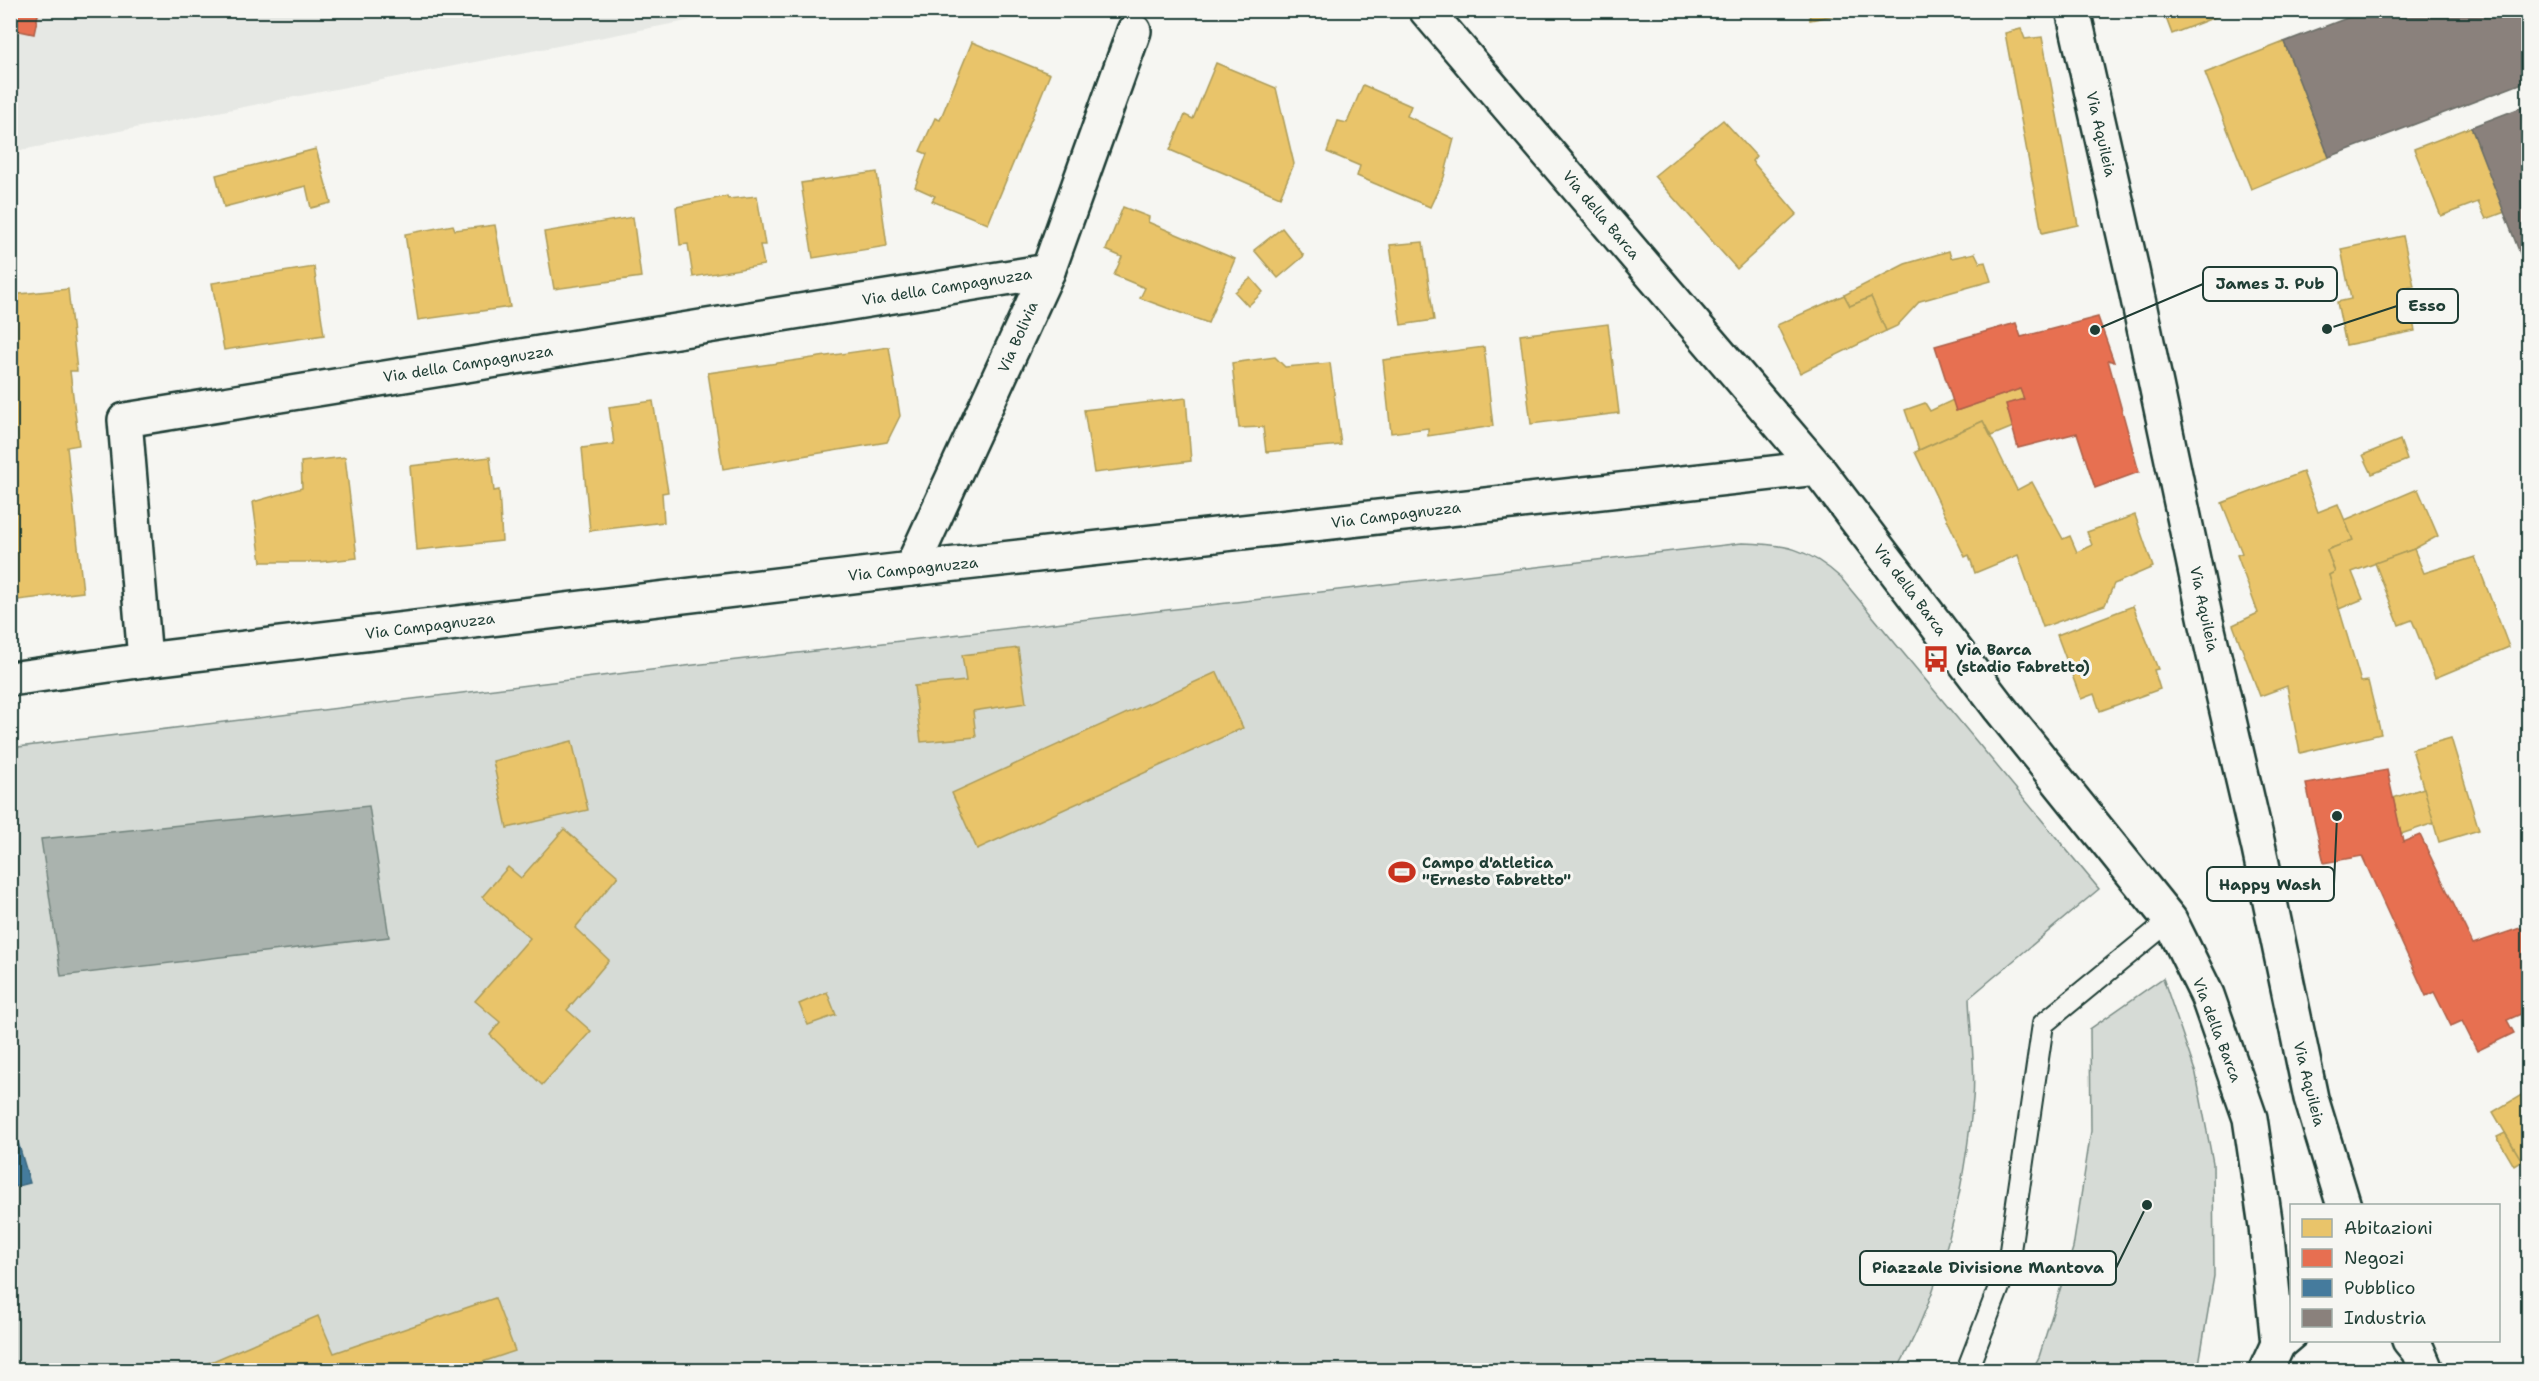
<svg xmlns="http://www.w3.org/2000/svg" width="2539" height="1381" font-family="'Shantell Sans',sans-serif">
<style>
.built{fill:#e6e8e4}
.green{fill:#d6dbd6;stroke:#7a8c85;stroke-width:1.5}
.water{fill:#aab3ae;stroke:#72847d;stroke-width:1.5}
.homes{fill:#e9c46a;stroke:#ac9c5a;stroke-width:1.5}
.shops{fill:#e76f51;stroke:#ab6048;stroke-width:1.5}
.public{fill:#457b9d;stroke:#3a687e;stroke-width:1.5}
.industry{fill:#8a817c;stroke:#6a6d66;stroke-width:1.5}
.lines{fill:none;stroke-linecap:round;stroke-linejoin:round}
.service-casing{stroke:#1f3d34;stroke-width:24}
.minor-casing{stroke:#1f3d34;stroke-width:38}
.primary-casing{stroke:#1f3d34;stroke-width:38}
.service{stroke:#f6f6f2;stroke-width:20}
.minor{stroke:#f6f6f2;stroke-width:33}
.primary{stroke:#f6f6f2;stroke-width:33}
.labels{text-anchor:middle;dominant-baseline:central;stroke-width:6;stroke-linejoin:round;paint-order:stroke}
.street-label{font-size:15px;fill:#1f3d34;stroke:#f6f6f2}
.poi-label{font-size:15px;font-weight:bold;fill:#1f3d34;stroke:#f6f6f2;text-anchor:start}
.leader{fill:none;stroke:#1f3d34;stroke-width:2}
.callout-dot{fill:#1f3d34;stroke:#f6f6f2;stroke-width:2}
.callout{fill:#f6f6f2;stroke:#1f3d34;stroke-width:2}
.callout-label{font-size:16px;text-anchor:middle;font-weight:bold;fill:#1f3d34}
</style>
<rect width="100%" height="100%" fill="#f6f6f2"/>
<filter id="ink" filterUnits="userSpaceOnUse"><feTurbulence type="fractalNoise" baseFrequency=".0167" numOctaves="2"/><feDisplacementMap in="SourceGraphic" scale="12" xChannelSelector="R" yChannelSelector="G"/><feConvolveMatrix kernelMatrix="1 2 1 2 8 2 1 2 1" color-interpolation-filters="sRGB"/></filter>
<g filter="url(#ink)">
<polygon class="built" points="11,11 738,11 11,152"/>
<g class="green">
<path d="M1742 543C1785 544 1808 548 1841 578L2099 889 1969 998C1970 1031 1976 1067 1973 1099 1964 1191 1942 1290 1897 1370H11L10 748 634 672Z"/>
<polygon points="2163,978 2196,1074 2213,1163 2214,1276 2198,1370 2032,1370 2039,1357 2073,1248 2091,1131 2090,1029"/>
</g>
<polygon class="water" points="369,806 389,937 61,976 41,839"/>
<g class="homes">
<polygon points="1809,10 1860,10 1810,20"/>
<polygon points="2163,10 2233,10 2172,34"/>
<polygon points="2021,29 2025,39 2042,37 2078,225 2042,233 2005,33"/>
<polygon points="972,42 1050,74 988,224 932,201 935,196 915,187 927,154 920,151 935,118 940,120"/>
<polygon points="2284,42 2329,157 2251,189 2205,73"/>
<polygon points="1216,63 1276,88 1294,164 1280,197 1170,150 1185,115 1193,119"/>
<polygon points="1363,85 1411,106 1407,116 1454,139 1444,177 1430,207 1357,176 1360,166 1327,152 1338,121 1347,123"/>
<polygon points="1723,120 1756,156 1752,161 1797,214 1737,269 1654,176"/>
<polygon points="2471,127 2505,212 2486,219 2478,202 2441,216 2414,149"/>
<polygon points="316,149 331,203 311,208 306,186 224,207 216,175"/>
<polygon points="877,172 887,246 813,258 801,183"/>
<polygon points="727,196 728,199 757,196 765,245 760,245 764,265 693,277 688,244 680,245 676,207"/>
<polygon points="1123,207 1149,217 1148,222 1235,259 1208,323 1140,298 1145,288 1114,275 1122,257 1106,250"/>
<polygon points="633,217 641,277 554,289 544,232"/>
<polygon points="453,225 455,230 495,225 510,307 418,320 405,234"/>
<polygon points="1282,228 1304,256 1278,278 1254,250"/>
<polygon points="2403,236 2414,286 2406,288 2415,331 2346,345 2337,302 2351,299 2341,249"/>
<polygon points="1423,242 1434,320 1401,325 1390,245"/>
<polygon points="1949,251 1951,258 1975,253 1980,263 1985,262 1991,281 1920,301 1897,326 1886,331 1871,297 1850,306 1844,295 1905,264"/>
<polygon points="314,267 324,335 224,350 212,283"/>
<polygon points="1251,278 1263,292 1248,306 1235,292"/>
<polygon points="68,289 77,371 70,371 79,445 67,447 83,592 10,601 10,295"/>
<polygon points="1844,295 1850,306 1871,297 1886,331 1800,373 1777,325"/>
<polygon points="1608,324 1619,413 1531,424 1520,335"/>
<polygon points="889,347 900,416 887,442 723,469 708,373"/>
<polygon points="1484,347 1493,426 1428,436 1428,428 1391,433 1383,360"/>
<polygon points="1275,357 1285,367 1330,363 1341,445 1266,452 1263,427 1239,428 1232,363"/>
<polygon points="2020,389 2024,399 2006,404 2013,427 1991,436 1983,421 1919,450 1905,410 1925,403 1930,411 1953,400 1956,411"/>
<polygon points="1186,398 1191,461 1094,473 1084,410"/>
<polygon points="653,401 668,492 662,493 664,522 590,531 582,448 614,444 609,407"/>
<polygon points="1983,421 2017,490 2032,482 2063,539 2070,536 2077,552 2092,545 2087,532 2135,515 2153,567 2114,584 2105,605 2043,627 2018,555 1975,573 1969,555 1965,557 1915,452"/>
<polygon points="2400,440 2407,460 2372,474 2363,455"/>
<polygon points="345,457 357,558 319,562 261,562 253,502 302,488 301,462"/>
<polygon points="490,457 494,491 499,490 502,541 417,550 410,466"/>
<polygon points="2303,472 2318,512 2338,504 2353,540 2327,550 2335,572 2329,575 2361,682 2368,681 2381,734 2300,753 2287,686 2260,696 2233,625 2258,613 2237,555 2242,553 2222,503"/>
<polygon points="2418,489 2438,536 2414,549 2352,572 2363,599 2339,609 2329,575 2335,572 2327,550 2353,540 2345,520"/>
<polygon points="2414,549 2424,573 2475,557 2509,647 2435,678 2412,620 2399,625 2375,563"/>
<polygon points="2133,606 2158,669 2154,670 2160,689 2100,711 2094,694 2081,699 2057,635"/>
<polygon points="1018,648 1026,703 973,711 976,737 921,742 914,686 966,681 962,655"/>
<polygon points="1217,672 1243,728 977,849 952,793"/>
<polygon points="2451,738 2479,830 2439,842 2412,749"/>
<polygon points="572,741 588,810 507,828 493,761"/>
<polygon points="2424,788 2434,823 2401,834 2393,798"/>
<polygon points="564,829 618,876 575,928 609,960 567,1010 591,1031 542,1085 490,1035 500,1022 475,1001 530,938 482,897 508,867 521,878"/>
<polygon points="827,992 836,1015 808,1025 799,1004"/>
<polygon points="2528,1091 2528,1172 2493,1112"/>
<polygon points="2505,1133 2522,1161 2514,1166 2497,1137"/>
<polygon points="495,1298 515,1351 459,1370 192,1370 318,1316 334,1353"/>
</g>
<g class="shops">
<polygon points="10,10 39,10 34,34 10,29"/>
<polygon points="2098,317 2114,362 2108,360 2139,472 2095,488 2077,433 2018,448 2006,404 2024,399 2020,389 1956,411 1935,346 2016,323 2021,337"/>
<polygon points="2387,770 2403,842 2420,835 2473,944 2520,928 2528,928 2528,1011 2507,1020 2514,1033 2477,1051 2462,1021 2451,1026 2434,992 2426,996 2362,856 2324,863 2306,784"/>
</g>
<polygon class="public" points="10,1115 30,1183 10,1188"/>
<g class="industry">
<polygon points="2368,10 2528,10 2528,81 2329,157 2284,42"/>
<polygon points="2528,105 2528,274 2471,127"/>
</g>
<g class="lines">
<defs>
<polyline id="service" points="1967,1370 2008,1264 2043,1024 2170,920"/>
<g id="minor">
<polyline points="911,569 1048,271 1134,31"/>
<polyline points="145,660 125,420 1048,271"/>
<polyline points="10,679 145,660 911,569 1817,468"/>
</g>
<g id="primary">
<polyline points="1426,10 1817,468 1998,706 2170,920 2207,995 2250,1118 2266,1227 2278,1344"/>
<polyline points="2073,10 2131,266 2206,621 2259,849 2311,1098 2344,1206"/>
<polyline points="2409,1340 2418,1351 2426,1370"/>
<polyline points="2266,1370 2278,1344 2292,1332"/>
</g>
</defs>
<use href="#service" class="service-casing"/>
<use href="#minor" class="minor-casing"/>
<use href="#primary" class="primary-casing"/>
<use href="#service" class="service"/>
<use href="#minor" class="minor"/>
<use href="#primary" class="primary"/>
</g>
</g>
<defs>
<symbol id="bus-bare" viewBox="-9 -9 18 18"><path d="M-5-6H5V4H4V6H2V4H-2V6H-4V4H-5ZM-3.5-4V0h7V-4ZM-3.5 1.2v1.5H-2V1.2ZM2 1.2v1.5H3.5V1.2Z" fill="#c8321e" stroke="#f6f6f2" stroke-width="2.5" paint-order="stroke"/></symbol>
<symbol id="stadium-bare" viewBox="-9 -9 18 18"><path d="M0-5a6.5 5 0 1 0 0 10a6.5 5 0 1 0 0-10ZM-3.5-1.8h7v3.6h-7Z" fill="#c8321e" stroke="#f6f6f2" stroke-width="2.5" paint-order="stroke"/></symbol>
</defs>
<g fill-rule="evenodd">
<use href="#bus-bare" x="1917" y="640" width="38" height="38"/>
<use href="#stadium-bare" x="1383" y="853" width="38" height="38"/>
</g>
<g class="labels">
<g class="street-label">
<text transform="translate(2101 134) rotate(77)">Via Aquileia</text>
<text transform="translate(1601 215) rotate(50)">Via della Barca</text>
<text transform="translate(947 287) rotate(-9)">Via della Campagnuzza</text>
<text transform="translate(1018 337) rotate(-66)">Via Bolivia</text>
<text transform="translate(468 364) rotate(-9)">Via della Campagnuzza</text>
<text transform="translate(1396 515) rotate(-7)">Via Campagnuzza</text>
<text transform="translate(913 569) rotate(-6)">Via Campagnuzza</text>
<text transform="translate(1910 590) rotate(53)">Via della Barca</text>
<text transform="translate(2204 609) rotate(78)">Via Aquileia</text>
<text transform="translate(430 626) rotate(-7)">Via Campagnuzza</text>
<text transform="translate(2217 1030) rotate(69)">Via della Barca</text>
<text transform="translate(2309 1084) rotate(76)">Via Aquileia</text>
</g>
<g class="poi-label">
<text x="1956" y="650">Via Barca<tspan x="1956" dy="17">(stadio Fabretto)</tspan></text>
<text x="1422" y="863">Campo d'atletica<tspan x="1422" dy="17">"Ernesto Fabretto"</tspan></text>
</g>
</g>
<path class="leader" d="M2095 330L2203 284M2327 329L2397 306M2337 816L2334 884M2147 1205L2116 1268"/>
<g class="callout-dot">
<circle cx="2095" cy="330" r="6"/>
<circle cx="2327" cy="329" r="6"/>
<circle cx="2337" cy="816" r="6"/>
<circle cx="2147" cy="1205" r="6"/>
</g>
<g class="callout">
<rect x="2203" y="267" width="134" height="34" rx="6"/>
<rect x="2397" y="289" width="61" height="34" rx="6"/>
<rect x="2207" y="867" width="127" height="34" rx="6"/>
<rect x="1860" y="1251" width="256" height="34" rx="6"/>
</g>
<g class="callout-label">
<text x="2270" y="289">James J. Pub</text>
<text x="2427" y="311">Esso</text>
<text x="2270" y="890">Happy Wash</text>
<text x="1988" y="1273">Piazzale Divisione Mantova</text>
</g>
<rect width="2539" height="1381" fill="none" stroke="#f6f6f2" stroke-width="36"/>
<rect x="18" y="18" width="2503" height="1345" fill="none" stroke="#1f3d34" stroke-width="2" filter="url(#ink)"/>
<rect x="2290" y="1204" width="210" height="138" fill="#f6f6f2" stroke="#a0aca6" stroke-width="1.5"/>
<rect x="2302" y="1219" width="30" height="18" fill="#e9c46a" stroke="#a0aca6" stroke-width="1.5"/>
<text x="2344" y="1234" font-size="18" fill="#1f3d34">Abitazioni</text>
<rect x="2302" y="1249" width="30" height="18" fill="#e76f51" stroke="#a0aca6" stroke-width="1.5"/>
<text x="2344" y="1264" font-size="18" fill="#1f3d34">Negozi</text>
<rect x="2302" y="1279" width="30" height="18" fill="#457b9d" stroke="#a0aca6" stroke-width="1.5"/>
<text x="2344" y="1294" font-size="18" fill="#1f3d34">Pubblico</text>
<rect x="2302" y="1309" width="30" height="18" fill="#8a817c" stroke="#a0aca6" stroke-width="1.5"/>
<text x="2344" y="1324" font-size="18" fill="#1f3d34">Industria</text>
</svg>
